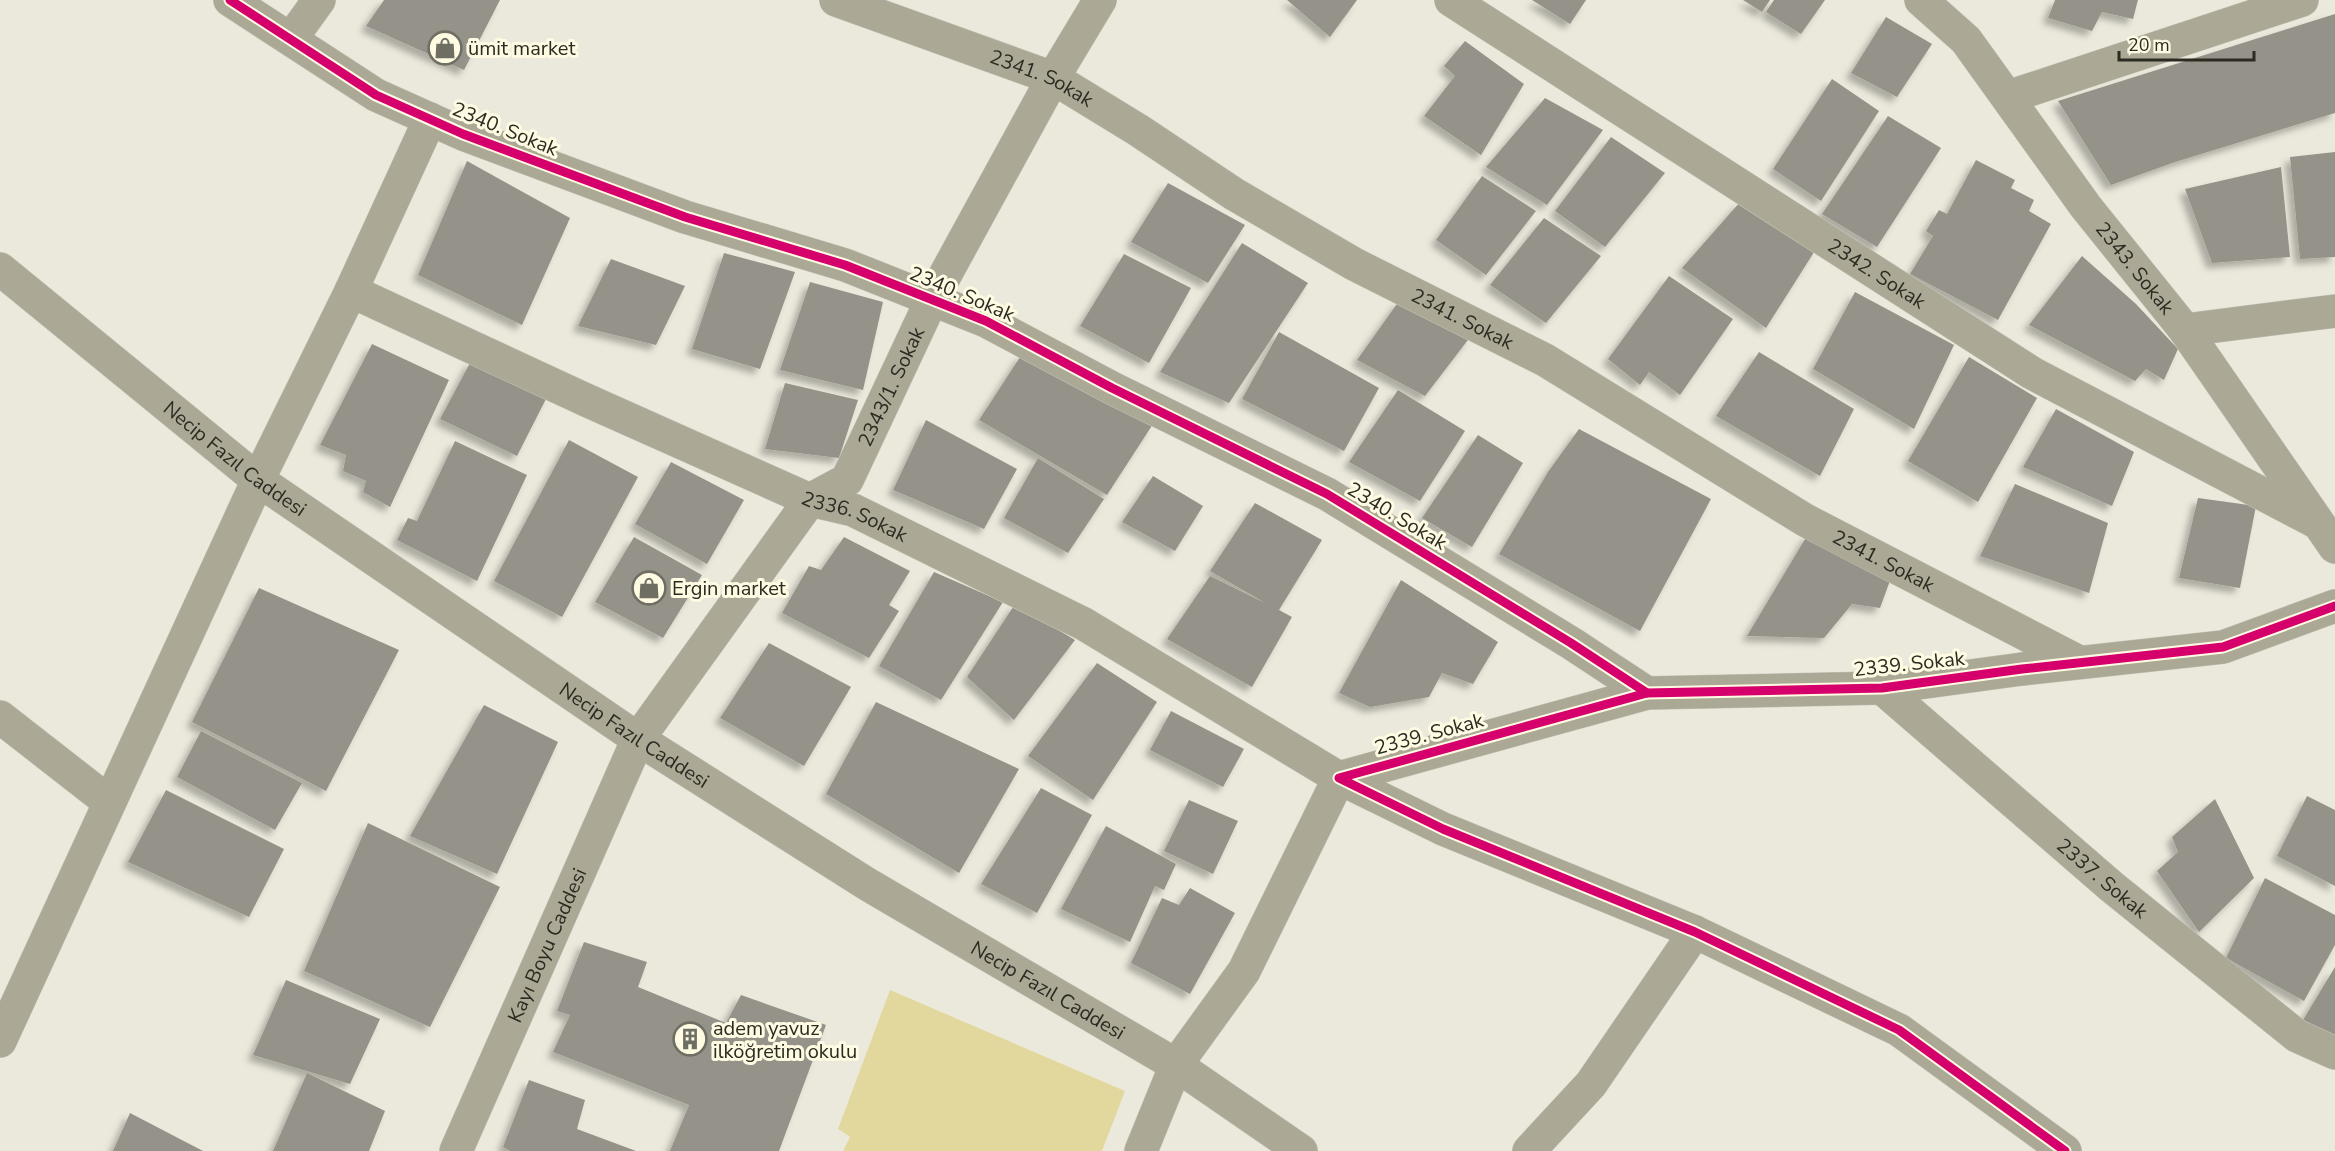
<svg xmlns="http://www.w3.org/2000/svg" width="2335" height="1151" font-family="'Nunito Sans',sans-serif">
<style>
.green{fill:#e2d89e}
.building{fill:#959389;filter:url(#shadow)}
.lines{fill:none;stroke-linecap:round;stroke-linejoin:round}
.street-casing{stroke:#c7c6bc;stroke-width:34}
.street{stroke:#aba895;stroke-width:33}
.cycleway-casing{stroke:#fffbe3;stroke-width:13}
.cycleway{stroke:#d6006c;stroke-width:9}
.labels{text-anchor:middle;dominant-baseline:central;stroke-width:6;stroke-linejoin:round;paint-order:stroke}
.poi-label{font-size:20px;fill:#2c2b22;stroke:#fffbe3;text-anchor:start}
.street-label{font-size:20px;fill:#2c2b22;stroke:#fffbe3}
</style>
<defs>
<filter id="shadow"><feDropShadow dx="-5.5" dy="5.5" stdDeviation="3" flood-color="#0004"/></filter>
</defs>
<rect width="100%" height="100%" fill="#ebe9dc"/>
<polygon class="green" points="890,990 1125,1091 1102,1151 843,1151 850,1137 838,1129"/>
<g class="building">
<polygon points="384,0 500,0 464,70 366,26"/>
<polygon points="1287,0 1357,0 1330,37"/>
<polygon points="1532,0 1586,0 1570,24"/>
<polygon points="1743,0 1770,0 1762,12"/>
<polygon points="1774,0 1825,0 1801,34 1766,12"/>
<polygon points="2055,0 2138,0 2133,19 2102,12 2092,31 2048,18"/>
<polygon points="2335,14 2335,113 2175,162 2111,185 2058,101"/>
<polygon points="1886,17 1932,44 1897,97 1851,73"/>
<polygon points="1465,41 1524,84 1481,155 1424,116 1455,76 1444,66"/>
<polygon points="1832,79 1879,111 1821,201 1773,169"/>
<polygon points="1545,98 1603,130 1547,205 1486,167"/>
<polygon points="1888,116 1941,148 1877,247 1822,214"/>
<polygon points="1611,137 1665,173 1605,247 1555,211"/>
<polygon points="2335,152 2335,257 2300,259 2290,157"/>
<polygon points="1976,160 2015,180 2011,188 2034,200 2029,211 2051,224 1998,320 1910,274 1933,236 1926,231 1939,210 1947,214"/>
<polygon points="467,161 570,218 522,325 418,275"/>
<polygon points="2281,167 2290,257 2212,263 2185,189"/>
<polygon points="1482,176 1536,211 1486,275 1436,240"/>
<polygon points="1168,183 1245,225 1208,283 1131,242"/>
<polygon points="1740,202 1816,249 1766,328 1682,268"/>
<polygon points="1544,218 1601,256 1546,323 1490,285"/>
<polygon points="1242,243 1308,283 1229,403 1160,372"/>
<polygon points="724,253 795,272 760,369 692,349"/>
<polygon points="1124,254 1191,288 1149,363 1080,326"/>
<polygon points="2082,256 2136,304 2178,349 2164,380 2146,369 2135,381 2029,325"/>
<polygon points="611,259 685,286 656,345 578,326"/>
<polygon points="1669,276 1733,319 1680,395 1649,372 1640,385 1608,359"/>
<polygon points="810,282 883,302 863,390 780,370"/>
<polygon points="1855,292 1954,345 1914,429 1813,369"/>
<polygon points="1399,301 1471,336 1425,396 1357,360"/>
<polygon points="1279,332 1379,388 1344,451 1242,399"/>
<polygon points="372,344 449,380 390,507 363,492 366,481 343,471 346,455 320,445"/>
<polygon points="1759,352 1854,409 1820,476 1716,416"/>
<polygon points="1022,354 1153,424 1107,495 979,420"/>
<polygon points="1969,357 2037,398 1978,502 1908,461"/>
<polygon points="471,361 548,395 517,456 440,419"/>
<polygon points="785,383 858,400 839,458 765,449"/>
<polygon points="1398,390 1465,431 1420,501 1349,462"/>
<polygon points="2056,409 2134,452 2112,506 2023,467"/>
<polygon points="926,420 1017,469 984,529 893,490"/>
<polygon points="1579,429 1711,499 1640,631 1499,554 1548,472"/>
<polygon points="1478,435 1523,463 1472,547 1422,518"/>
<polygon points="569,440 638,477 562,617 494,581"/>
<polygon points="455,441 527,475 477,581 397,540 408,518 417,521"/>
<polygon points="1038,458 1104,499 1068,553 1004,518"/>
<polygon points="671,462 744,500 707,564 635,524"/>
<polygon points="1153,476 1203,506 1175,551 1122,522"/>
<polygon points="2015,484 2108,523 2089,593 1980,556"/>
<polygon points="2198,498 2256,506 2240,588 2179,578"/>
<polygon points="1255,503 1322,540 1279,610 1292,617 1252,687 1167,639 1210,576 1267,604 1210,571"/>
<polygon points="1808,534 1891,578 1880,608 1852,604 1824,638 1747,636"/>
<polygon points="634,537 702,575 663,638 595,602"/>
<polygon points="844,537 910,571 889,605 899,611 869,658 782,613 809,566 821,570"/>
<polygon points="934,572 1003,602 941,700 879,666"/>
<polygon points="1401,580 1498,642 1473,684 1442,673 1429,697 1370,707 1339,693"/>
<polygon points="259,588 399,650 326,791 192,722"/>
<polygon points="1015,604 1075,640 1014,720 967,677"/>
<polygon points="769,643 851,687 804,766 720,718"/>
<polygon points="1097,663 1157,702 1093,800 1028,756"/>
<polygon points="876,702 1019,769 959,873 826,794"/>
<polygon points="484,705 558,742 497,874 410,836"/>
<polygon points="1171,711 1244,749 1223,787 1150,750"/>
<polygon points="201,731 302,783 275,830 177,777"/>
<polygon points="1041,788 1092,815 1037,913 981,884"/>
<polygon points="166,790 284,849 249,917 128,862"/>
<polygon points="2307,796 2335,810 2335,886 2277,856"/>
<polygon points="2215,799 2254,878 2199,932 2157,871 2178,852 2172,837"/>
<polygon points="1189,800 1238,821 1213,874 1164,851"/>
<polygon points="368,823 500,887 430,1027 304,971"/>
<polygon points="1106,826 1176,864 1164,890 1155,886 1130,942 1061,909"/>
<polygon points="2265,878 2335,915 2335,945 2304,1001 2226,958"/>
<polygon points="1190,888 1235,913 1190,994 1131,963 1162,898 1179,905"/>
<polygon points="584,942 647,962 638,987 726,1023 741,995 826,1025 779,1151 670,1151 689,1105 553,1052 570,1015 557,1011"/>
<polygon points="2335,967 2335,1035 2303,1020"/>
<polygon points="286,980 380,1019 350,1084 253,1055"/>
<polygon points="307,1073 385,1111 369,1151 273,1151"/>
<polygon points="529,1080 585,1100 577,1129 636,1151 510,1151 503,1147"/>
<polygon points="130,1113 203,1151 113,1151"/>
</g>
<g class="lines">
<defs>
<g id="street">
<polyline points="230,0 376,95 463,134 685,217 845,265 986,321 1112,388 1327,494 1571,643 1647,693"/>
<path id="s1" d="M836 0 1053 78 1138 130 1234 194 1354 264 1545 360 1805 520 2079 662"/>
<path id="s2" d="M1451 0 2032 373 2316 522"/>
<path id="s3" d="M1921 0 1966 40 2086 207 2185 330 2335 547"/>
<polyline points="291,39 319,0"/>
<polyline points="2008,97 2302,0"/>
<path id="s4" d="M0 269 258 480 638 739 867 884 1176 1065 1301 1151"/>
<path id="s5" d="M351 291 586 400 810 500 853 510 1084 624 1339 778 1244 971 1176 1065 1141 1151"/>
<polyline points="2185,330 2335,311"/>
<path id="s6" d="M1882 688 2112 887 2297 1036 2335 1053"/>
<polyline points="0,717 109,802"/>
<polyline points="0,1041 258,480 351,291 430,119"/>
<path id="s7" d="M456 1151 638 739 810 500 847 480 932 299 1053 78 1100 0"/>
<polyline points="1529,1151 1591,1084 1695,932"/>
<polyline points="2065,1151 1899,1030 1695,932 1443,829 1339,778 1647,693 1882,688 2022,669 2223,647 2335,606"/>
</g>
</defs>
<use href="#street" class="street-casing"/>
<use href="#street" class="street"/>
<defs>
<g id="cycleway">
<polyline points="230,0 376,95 463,134 685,217 845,265 986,321 1112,388 1327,494 1571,643 1647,693"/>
<polyline points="2065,1151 1899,1030 1695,932 1443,829 1339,778 1647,693 1882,688 2022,669 2223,647 2335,606"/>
</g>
</defs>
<use href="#cycleway" class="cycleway-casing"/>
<use href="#cycleway" class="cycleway"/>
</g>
<defs>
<symbol id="shop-ring" viewBox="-11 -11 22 22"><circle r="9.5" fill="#fffbe3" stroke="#6f6e63" stroke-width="1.5"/><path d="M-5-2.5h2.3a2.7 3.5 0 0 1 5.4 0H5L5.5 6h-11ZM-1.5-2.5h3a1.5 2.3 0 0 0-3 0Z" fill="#6f6e63"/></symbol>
<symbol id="building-ring" viewBox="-11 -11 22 22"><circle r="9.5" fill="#fffbe3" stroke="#6f6e63" stroke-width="1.5"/><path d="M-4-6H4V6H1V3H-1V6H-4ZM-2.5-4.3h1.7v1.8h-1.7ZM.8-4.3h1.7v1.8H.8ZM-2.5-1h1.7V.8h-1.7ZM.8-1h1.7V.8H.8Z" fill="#6f6e63"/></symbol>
</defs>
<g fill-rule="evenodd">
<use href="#shop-ring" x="426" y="29" width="38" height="38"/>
<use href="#shop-ring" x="630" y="569" width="38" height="38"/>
<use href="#building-ring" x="671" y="1020" width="38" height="38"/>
</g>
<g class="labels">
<g class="poi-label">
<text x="468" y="48">ümit market</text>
<text x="672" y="588">Ergin market</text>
<text x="713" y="1028">adem yavuz<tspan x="713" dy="23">ilköğretim okulu</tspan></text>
</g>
<g class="street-label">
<text stroke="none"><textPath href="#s1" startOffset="220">2341. Sokak</textPath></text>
<text transform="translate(505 129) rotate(22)">2340. Sokak</text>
<text stroke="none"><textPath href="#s3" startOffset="344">2343. Sokak</textPath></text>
<text stroke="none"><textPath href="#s2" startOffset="506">2342. Sokak</textPath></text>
<text transform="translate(962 294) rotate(23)">2340. Sokak</text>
<text stroke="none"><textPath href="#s1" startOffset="706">2341. Sokak</textPath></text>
<text stroke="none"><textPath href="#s7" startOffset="890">2343/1. Sokak</textPath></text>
<text stroke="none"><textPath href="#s4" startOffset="302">Necip Fazıl Caddesi</textPath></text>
<text stroke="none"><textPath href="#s5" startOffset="552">2336. Sokak</textPath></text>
<text transform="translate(1397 516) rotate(31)">2340. Sokak</text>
<text stroke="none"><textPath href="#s1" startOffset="1192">2341. Sokak</textPath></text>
<text transform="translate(1909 664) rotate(-6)">2339. Sokak</text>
<text stroke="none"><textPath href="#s4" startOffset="788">Necip Fazıl Caddesi</textPath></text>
<text transform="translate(1429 734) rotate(-15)">2339. Sokak</text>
<text stroke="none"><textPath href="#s6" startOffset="291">2337. Sokak</textPath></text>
<text stroke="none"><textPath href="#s7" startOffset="225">Kayı Boyu Caddesi</textPath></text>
<text stroke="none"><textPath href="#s4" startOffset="1274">Necip Fazıl Caddesi</textPath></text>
</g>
</g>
<path d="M2119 51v9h135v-9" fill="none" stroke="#2c2b22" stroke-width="3"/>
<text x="2128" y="51" font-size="18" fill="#2c2b22" stroke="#fffbe3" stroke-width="4.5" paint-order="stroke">20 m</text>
</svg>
